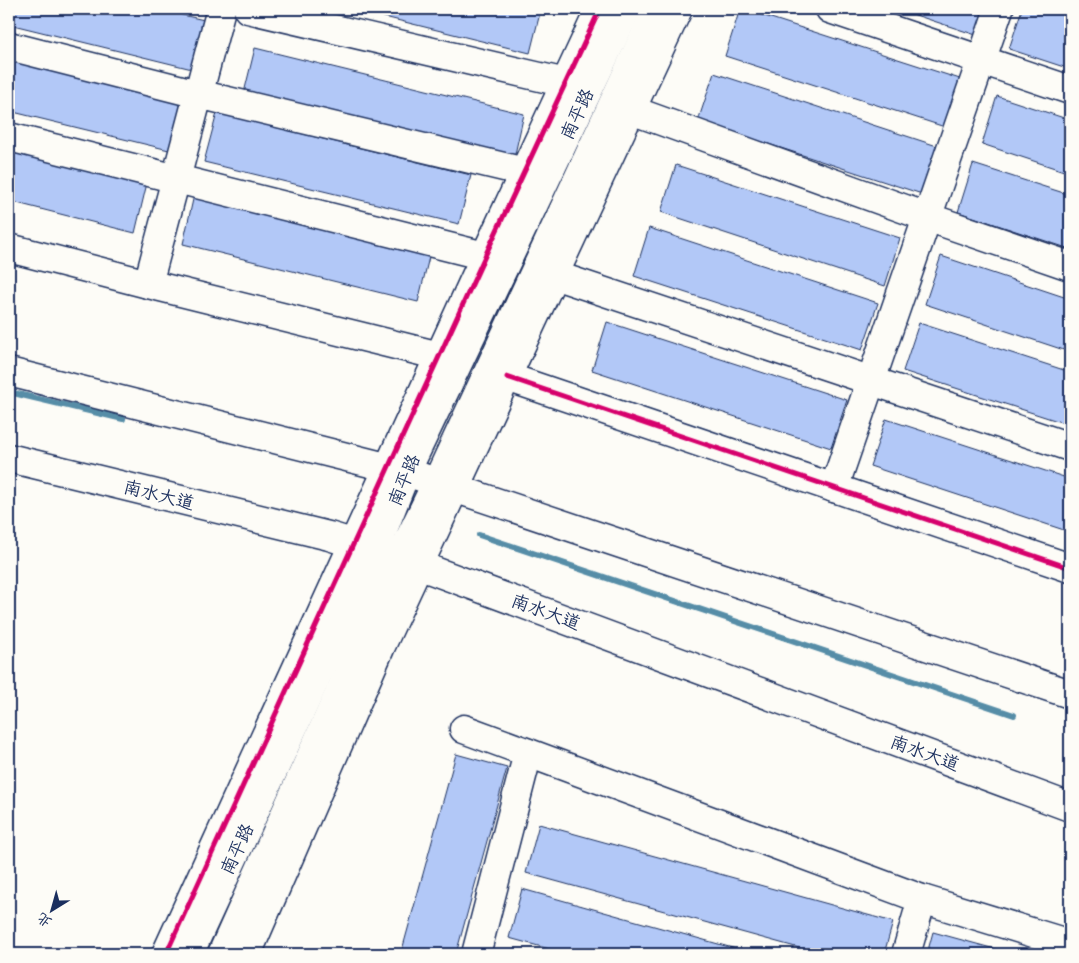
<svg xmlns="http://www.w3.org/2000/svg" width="1079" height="963" font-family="Itim,'LXGW WenKai TC',sans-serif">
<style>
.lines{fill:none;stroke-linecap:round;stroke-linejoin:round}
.stream{stroke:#568da7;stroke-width:6}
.building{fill:#b2c8f7;stroke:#1b2f5e}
.minor-casing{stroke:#1b2f5e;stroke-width:31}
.major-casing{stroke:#1b2f5e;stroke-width:31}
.minor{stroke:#fdfcf7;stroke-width:28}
.major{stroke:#fdfcf7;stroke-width:28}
.cycleway-casing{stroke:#fdfcf7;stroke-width:8}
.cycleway{stroke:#d6006c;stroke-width:5}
.labels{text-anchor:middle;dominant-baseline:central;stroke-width:4;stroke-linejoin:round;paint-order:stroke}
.street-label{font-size:18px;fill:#1b2f5e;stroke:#fdfcf7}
</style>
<rect width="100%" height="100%" fill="#fdfcf7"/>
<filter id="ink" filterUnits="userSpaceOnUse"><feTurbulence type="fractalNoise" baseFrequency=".02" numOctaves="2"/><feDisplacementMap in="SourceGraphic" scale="10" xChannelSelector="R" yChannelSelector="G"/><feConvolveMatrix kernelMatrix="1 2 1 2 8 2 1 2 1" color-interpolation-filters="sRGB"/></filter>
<g filter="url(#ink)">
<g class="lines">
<g class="stream">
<polyline points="9,392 123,419"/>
<polyline points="479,535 1014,715"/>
</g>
</g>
<g class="building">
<polygon points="9,9 157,9 204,20 192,69 9,24"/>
<polygon points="352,9 541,9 530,53"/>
<polygon points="740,9 743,9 963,80 948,128 725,56"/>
<polygon points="897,9 988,9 979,36"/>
<polygon points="1022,9 1049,9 1070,16 1070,69 1009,49"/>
<polygon points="255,48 524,114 513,163 243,97"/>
<polygon points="9,58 185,102 173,151 9,111"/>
<polygon points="714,73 937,146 922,194 698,121"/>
<polygon points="997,96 1070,120 1070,173 982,144"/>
<polygon points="217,113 471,175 459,224 204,162"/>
<polygon points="9,149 147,183 135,233 9,201"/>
<polygon points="973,164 1070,195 1070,249 958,212"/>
<polygon points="676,165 900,238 885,286 661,212"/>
<polygon points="194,195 430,253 418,302 183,244"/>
<polygon points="649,228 878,303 862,350 634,276"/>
<polygon points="941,256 1070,299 1070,352 925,304"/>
<polygon points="607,322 847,400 831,448 592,370"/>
<polygon points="919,323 1070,372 1070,425 903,371"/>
<polygon points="886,419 1070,479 1070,532 870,466"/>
<polygon points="456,754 507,768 456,954 401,954"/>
<polygon points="539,824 893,922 884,954 821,954 526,873"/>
<polygon points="522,889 754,954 568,954 509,938"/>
<polygon points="933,932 1013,954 927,954"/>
</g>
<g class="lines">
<defs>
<g id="minor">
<polyline points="248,9 566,83"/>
<polyline points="830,9 1070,90"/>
<polyline points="9,46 198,94 525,172"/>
<polyline points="631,110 927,217 1070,266"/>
<polyline points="9,137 485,256"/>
<polyline points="9,248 148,284 440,356"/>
<polyline points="554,275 1070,447"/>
<polyline points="148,284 221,9"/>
<polyline points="507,377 1070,568"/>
<polyline points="834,488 999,9"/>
<polyline points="464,729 922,899 1070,944"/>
<polyline points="166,954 485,256 600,9"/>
<polyline points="247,954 381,646 678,9"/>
<polyline points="476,954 528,753"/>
<polyline points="906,954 922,899"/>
</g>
<g id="major">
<polyline points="9,372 406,472 1070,694"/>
<polyline points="9,458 329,536 391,555 1070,807"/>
<polyline points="189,954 375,550 406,472 627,9"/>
<polyline points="222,954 400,558 437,482 657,9"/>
</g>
</defs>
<use href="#minor" class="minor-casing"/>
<use href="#major" class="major-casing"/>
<use href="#minor" class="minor"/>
<use href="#major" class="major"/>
<defs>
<g id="cycleway">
<polyline points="507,377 1070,568"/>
<polyline points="166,954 485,256 600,9"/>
</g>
</defs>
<use href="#cycleway" class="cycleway-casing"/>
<use href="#cycleway" class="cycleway"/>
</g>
</g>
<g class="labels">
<g class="street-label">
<text transform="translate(577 114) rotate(-65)">南平路</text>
<text transform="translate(404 480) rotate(-67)">南平路</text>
<text transform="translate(159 495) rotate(14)">南水大道</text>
<text transform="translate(546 612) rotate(20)">南水大道</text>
<text transform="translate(925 753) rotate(20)">南水大道</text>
<text transform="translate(237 849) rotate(-65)">南平路</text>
</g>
</g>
<rect width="1079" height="963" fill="none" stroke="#fdfcf7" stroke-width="30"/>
<rect x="15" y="15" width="1049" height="933" fill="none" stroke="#1b2f5e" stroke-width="2" filter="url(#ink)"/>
<g transform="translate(52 910) rotate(217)" stroke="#fdfcf7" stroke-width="4" paint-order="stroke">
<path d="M0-4L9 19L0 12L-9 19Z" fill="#1b2f5e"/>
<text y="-8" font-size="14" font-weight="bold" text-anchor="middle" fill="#1b2f5e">北</text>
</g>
</svg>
